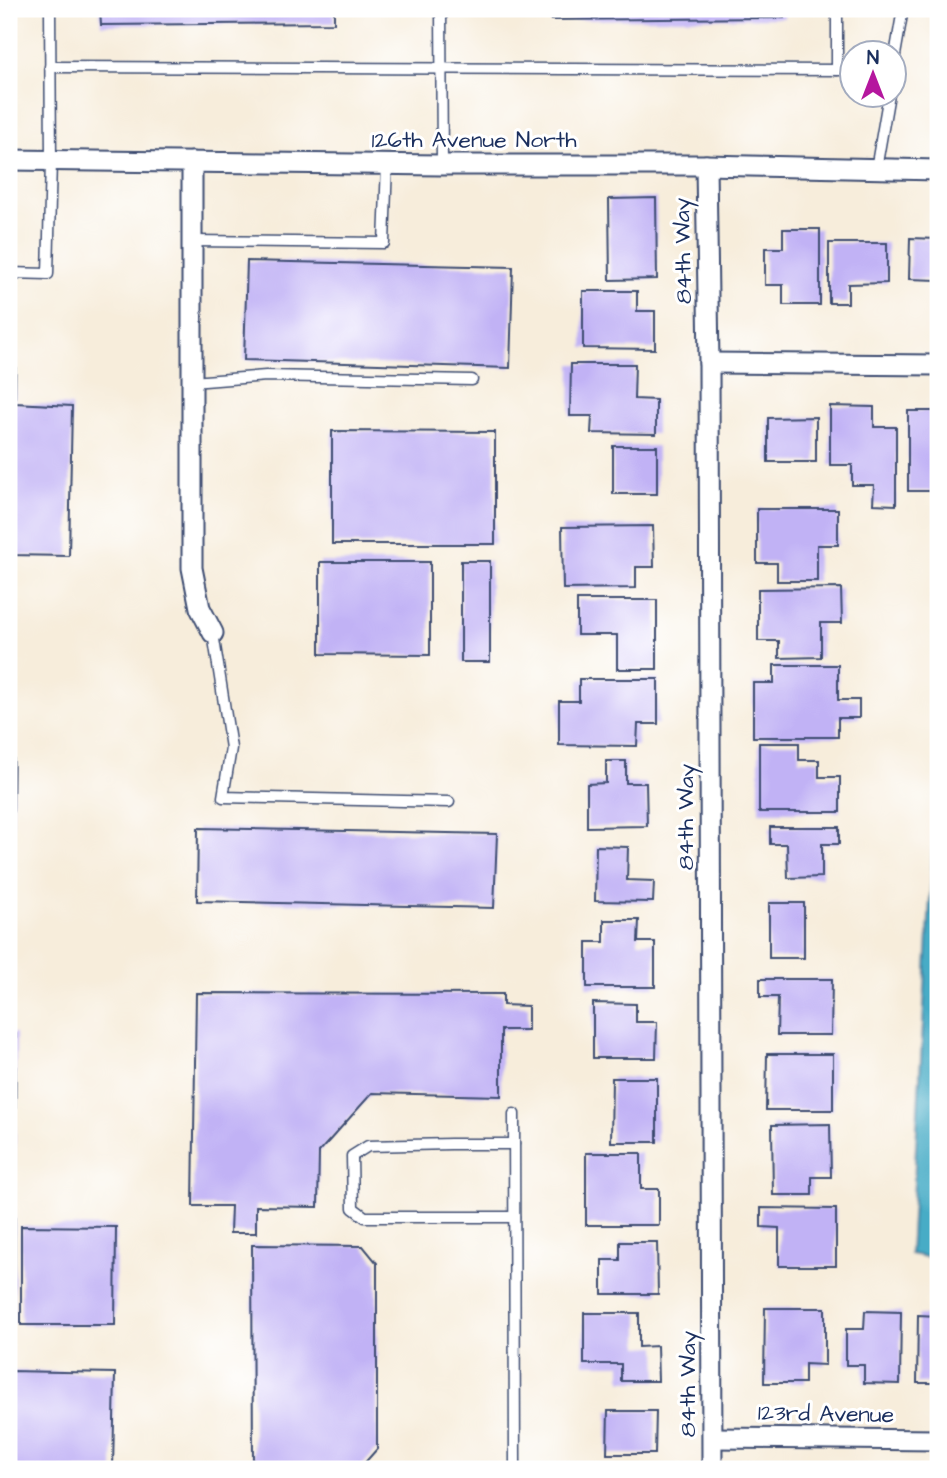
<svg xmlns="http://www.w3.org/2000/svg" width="947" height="1478" font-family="'Architects Daughter',sans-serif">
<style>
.water{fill:#46acc6;stroke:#306e92;stroke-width:2}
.building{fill:#c1b2f5}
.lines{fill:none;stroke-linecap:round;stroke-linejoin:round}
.service-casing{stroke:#3c4c71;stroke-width:13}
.minor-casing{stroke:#3c4c71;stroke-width:23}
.service{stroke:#fff;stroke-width:10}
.minor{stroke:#fff;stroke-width:19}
.labels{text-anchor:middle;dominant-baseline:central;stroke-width:6;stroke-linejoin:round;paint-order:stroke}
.street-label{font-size:23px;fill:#1b2f5e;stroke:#fff}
</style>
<rect width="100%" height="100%" fill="#fff"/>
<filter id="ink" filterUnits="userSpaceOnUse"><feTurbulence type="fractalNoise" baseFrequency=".0143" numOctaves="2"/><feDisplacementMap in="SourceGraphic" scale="14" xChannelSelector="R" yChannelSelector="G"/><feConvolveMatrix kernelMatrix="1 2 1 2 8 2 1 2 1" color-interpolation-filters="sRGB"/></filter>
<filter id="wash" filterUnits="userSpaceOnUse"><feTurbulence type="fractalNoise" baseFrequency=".00686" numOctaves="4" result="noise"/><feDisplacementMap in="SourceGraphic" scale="28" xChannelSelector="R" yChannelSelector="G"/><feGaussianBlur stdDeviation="1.57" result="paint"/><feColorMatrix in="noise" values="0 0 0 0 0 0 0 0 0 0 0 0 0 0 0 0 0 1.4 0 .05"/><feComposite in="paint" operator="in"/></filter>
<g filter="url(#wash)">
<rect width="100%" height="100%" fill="#f7eddb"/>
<polygon class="water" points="938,759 938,1259 910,1254"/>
<g id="blocks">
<g class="building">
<polygon points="100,9 334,9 334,23 101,25"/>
<polygon points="551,9 784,9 784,18 551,20"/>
<polygon points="656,198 657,279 610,280 609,199"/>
<polygon points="783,229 820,229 820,305 783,305 783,285 765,285 765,248 783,248"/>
<polygon points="910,238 938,239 938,280 909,279"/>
<polygon points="829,243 887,243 887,283 848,284 848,303 829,303"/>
<polygon points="247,261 513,267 510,368 244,360"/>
<polygon points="583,291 637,291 637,311 655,311 655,349 583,348"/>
<polygon points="9,339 16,340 15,403 72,406 69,556 9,555"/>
<polygon points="571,364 635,364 634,399 656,400 656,434 591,433 592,416 570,416"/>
<polygon points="830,406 874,407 874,427 896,427 896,505 873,504 874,485 852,485 852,465 830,465"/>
<rect x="908" y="411" width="30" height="80"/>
<polygon points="816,417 816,462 768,462 768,418"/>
<polygon points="332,431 495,432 495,544 332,544"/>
<rect x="613" y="446" width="44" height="48"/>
<polygon points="757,509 838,509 838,545 817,545 817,581 777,581 777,563 757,563"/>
<polygon points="653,526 654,567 636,567 636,588 563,589 562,527"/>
<rect x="461" y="561" width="29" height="101"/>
<polygon points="320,562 430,562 430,655 320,654"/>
<polygon points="841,588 842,623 821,623 821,657 779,658 779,641 758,641 758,589"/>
<polygon points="577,600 657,600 657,669 617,669 617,635 577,635"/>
<polygon points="774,665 838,665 838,700 859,700 859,718 838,718 838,737 753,737 753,683 774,683"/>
<polygon points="579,679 658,679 658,724 638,724 637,746 559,745 559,701 579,701"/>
<polygon points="9,730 14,730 12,909 9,909"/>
<polygon points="759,743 799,743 799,760 819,760 819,777 840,777 840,812 759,812"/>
<polygon points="606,761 626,761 626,783 646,783 647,826 587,827 587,784 606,783"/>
<polygon points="770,827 839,827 839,844 822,844 822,877 788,878 787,844 770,844"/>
<polygon points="198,828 497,834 494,908 197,901"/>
<polygon points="596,846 628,847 627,880 654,881 653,902 595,901"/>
<rect x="769" y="903" width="35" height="55"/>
<polygon points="604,920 639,920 638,942 655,942 655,987 587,987 587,942 604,942"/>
<polygon points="760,979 832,979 831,1035 777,1035 778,997 760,997"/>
<polygon points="196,993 503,994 503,1005 528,1006 528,1030 501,1030 501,1096 372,1093 319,1152 318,1207 256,1206 256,1233 230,1233 231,1206 193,1206"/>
<polygon points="593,1003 636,1004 636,1022 657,1022 656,1058 593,1058"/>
<polygon points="9,1033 16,1033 14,1324 9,1324"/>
<polygon points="767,1054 833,1054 833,1110 766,1110"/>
<polygon points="612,1078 657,1078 657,1142 611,1142"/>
<polygon points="830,1124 831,1177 812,1177 812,1195 773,1195 772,1125"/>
<polygon points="586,1153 641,1153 641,1189 659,1189 659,1225 586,1225"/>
<polygon points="761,1208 836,1209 836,1266 779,1266 779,1228 761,1227"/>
<polygon points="21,1226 116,1227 115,1325 21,1325"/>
<polygon points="620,1242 657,1242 658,1294 602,1294 602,1260 620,1260"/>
<polygon points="252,1245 363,1246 377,1263 377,1449 361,1467 253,1467"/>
<polygon points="765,1308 825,1308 825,1365 805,1364 805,1383 764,1383"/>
<polygon points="865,1311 901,1312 900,1384 864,1383 864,1365 846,1365 846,1329 864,1329"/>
<polygon points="584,1313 639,1313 639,1347 657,1346 658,1381 621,1381 621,1364 584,1364"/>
<polygon points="918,1315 938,1316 938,1383 917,1383"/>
<polygon points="9,1371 115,1373 113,1469 9,1469"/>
<polygon points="608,1411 656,1411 655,1454 607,1454"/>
</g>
</g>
</g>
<g filter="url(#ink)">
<use href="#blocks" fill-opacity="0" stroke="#3c4c71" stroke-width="2"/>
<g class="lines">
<defs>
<g id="service">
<polyline points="441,9 442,165"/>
<polyline points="837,9 837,70"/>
<polyline points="894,61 903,9"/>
<polyline points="50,67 852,70"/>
<polyline points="876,169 889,94"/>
<polyline points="192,241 384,243 387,164"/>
<polyline points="9,273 48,274 51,161 50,9"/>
<polyline points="192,382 266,376 472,380"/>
<polyline points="213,633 231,748 223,797 449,802"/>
<polyline points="514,1114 515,1469"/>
<polyline points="514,1144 451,1144 368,1146 352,1156 353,1208 365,1217 514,1217"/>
</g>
<g id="minor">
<polyline points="9,160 442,165 706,165 938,170"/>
<polyline points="192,162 192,568 200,608 213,633"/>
<polyline points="706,165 709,363 712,1469"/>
<polyline points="709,363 938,365"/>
<polyline points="713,1438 938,1440"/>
</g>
</defs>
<use href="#service" class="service-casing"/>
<use href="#minor" class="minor-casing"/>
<use href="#service" class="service"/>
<use href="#minor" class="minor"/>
</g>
</g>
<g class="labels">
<g class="street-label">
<text x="474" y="140">126th Avenue North</text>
<text transform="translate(683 251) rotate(-91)">84th Way</text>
<text transform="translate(686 817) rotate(-90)">84th Way</text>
<text transform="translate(688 1384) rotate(-90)">84th Way</text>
<text transform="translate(826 1414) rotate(1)">123rd Avenue</text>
</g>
</g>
<rect width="947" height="1478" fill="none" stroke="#fff" stroke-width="35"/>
<g transform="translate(873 74)"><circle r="33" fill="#ffffff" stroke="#a4acbf" stroke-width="2"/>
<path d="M0-5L12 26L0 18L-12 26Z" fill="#b5179e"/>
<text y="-10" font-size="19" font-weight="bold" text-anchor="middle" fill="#1b2f5e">N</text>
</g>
</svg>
